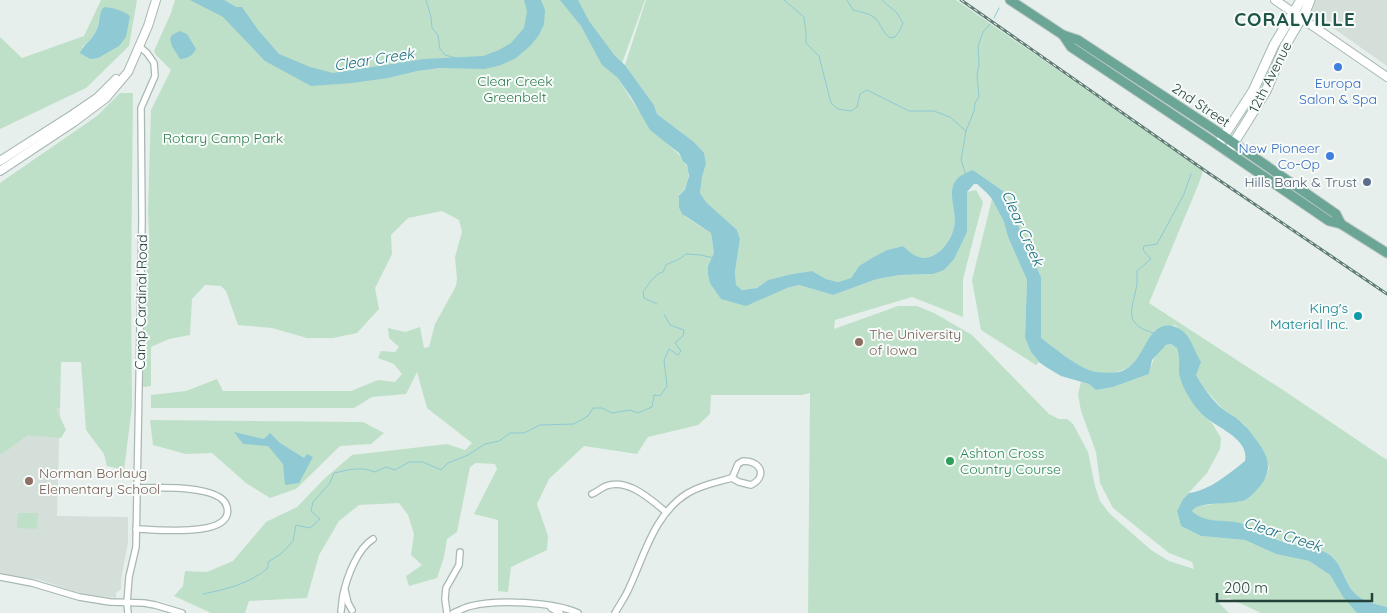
<svg xmlns="http://www.w3.org/2000/svg" width="1387" height="613" font-family="Quicksand,sans-serif">
<style>
.built{fill:#d4dfda}
.green{fill:#bfe0c8;fill-rule:evenodd}
.water{fill:#8ec9d4}
.lines{fill:none;stroke-linecap:round;stroke-linejoin:round}
.stream{stroke:#8ec9d4;stroke-width:1}
.minor-casing{stroke:#a8b8b2;stroke-width:8}
.tertiary-casing{stroke:#a8b8b2;stroke-width:10}
.secondary-casing{stroke:#a4bbb3;stroke-width:11}
.primary-casing{stroke:#c2cac8;stroke-width:11}
.minor{stroke:#fff;stroke-width:5.5}
.tertiary{stroke:#fff;stroke-width:8}
.secondary{stroke:#fff;stroke-width:9}
.primary{stroke:#6aa596;stroke-width:9}
.rail-casing{stroke:#5f7d75;stroke-width:3}
.rail{stroke:#f7fbf9;stroke-width:1;stroke-dasharray:4;stroke-linecap:butt}
.shop-dot{fill:#3f7fe0;stroke:#f7fbf9;stroke-width:2}
.service-dot{fill:#5c6f8a;stroke:#f7fbf9;stroke-width:2}
.culture-dot{fill:#0f9aa8;stroke:#f7fbf9;stroke-width:2}
.education-dot{fill:#8d6e63;stroke:#f7fbf9;stroke-width:2}
.leisure-dot{fill:#2e9e5b;stroke:#f7fbf9;stroke-width:2}
.labels{text-anchor:middle;dominant-baseline:central;stroke-width:4;stroke-linejoin:round;paint-order:stroke}
.street-label{font-size:14px;fill:#24423a;stroke:#f7fbf9}
.park-label{font-size:14px;fill:#2d7a4b;stroke:#f7fbf9}
.shop-label{font-size:14px;fill:#366cbe;stroke:#f7fbf9}
.service-label{font-size:14px;fill:#4e5e75;stroke:#f7fbf9;text-anchor:end}
.culture-label{font-size:14px;fill:#0d838f;stroke:#f7fbf9;text-anchor:end}
.education-label{font-size:14px;fill:#785e54;stroke:#f7fbf9;text-anchor:start}
.leisure-label{font-size:14px;fill:#27864d;stroke:#f7fbf9;text-anchor:start}
.water-label{font-size:15px;font-style:italic;fill:#1c6f80;stroke:#f7fbf9}
.district-label{font-size:19px;font-weight:bold;letter-spacing:1px;fill:#1f5548;stroke:#f7fbf9}
</style>
<rect width="100%" height="100%" fill="#e6efeb"/>
<g class="built">
<polygon points="1313,0 1387,0 1387,66 1312,13"/>
<polygon points="0,407 60,408 57,516 128,517 128,542 121,580 121,589 116,593 116,598 85,594 70,590 40,580 0,573"/>
</g>
<g class="green">
<path d="M101 0H137L129 46 86 88 0 129V37L22 58 84 36ZM99 18 98 58 82 47C94 38 97 32 99 18Z"/>
<path d="M175 0H645L617 77C625 89 634 105 643 116 651 124 658 133 666 142 674 150 681 155 686 165 691 174 687 186 681 194L678 195C680 200 678 206 680 211 684 218 704 228 711 233L714 253 708 266 721 299 787 288 799 285 833 295 877 279 900 275 933 274 967 232V192L976 190 983 202 963 279V317L912 297 835 320 834 329 898 306H917L936 314 972 335 1049 414 1059 419H1067L1073 424 1088 452 1095 486 1100 501 1110 514 1151 550 1169 561 1194 569 1192 562 1169 553 1113 508 1100 483 1096 452 1081 411 1078 394 1081 382 1089 384 1096 390 1113 387 1149 374C1152 362 1157 346 1171 344L1177 348 1180 360 1179 373 1199 412 1212 423 1221 438 1220 449 1213 462 1207 473 1183 499 1177 511 1181 526 1201 536 1245 540 1276 554 1309 561 1330 575 1343 597 1357 613H1261L1229 598 1216 600 1229 613H808L810 393 802 395H711L710 414 698 425 648 437 637 454 584 446 549 479 537 504 548 536 547 550 511 567 508 592 498 591V520L474 514 497 469 495 464 476 463 470 467 457 532 447 539 444 557 437 578 409 586 406 576 422 565 411 555 414 534 408 515 399 503 359 505 339 521 319 555 307 598 249 601 245 613H211L174 596 183 586 185 571 207 572 233 561 266 522 297 507 324 479 352 455 447 444 465 450 472 443 427 408 417 372 406 394 372 397 354 408H151V395L186 391 217 379 223 391H351L378 380 395 382 402 374 394 364 378 358 381 351 395 352 399 347 389 338 388 328 405 332 420 327 424 348 429 347 435 324 456 286 457 279 455 257 462 232 459 220 442 211 408 218 391 235 392 254 375 288 379 309 357 333 333 338H307L272 328 238 325 226 291 221 286 205 285 192 299 190 335 169 339 151 347V386L143 387 144 326 149 235 148 211 151 110 171 70 156 55 154 51 171 13Z"/>
<path d="M646 0H956L1200 168 1203 171 1199 183 1149 303 1286 392 1387 460V607C1377 604 1367 603 1359 597 1343 585 1344 558 1321 550 1310 546 1296 546 1284 542 1270 537 1257 528 1242 524 1226 519 1206 525 1192 511L1194 508 1200 506 1228 502H1239L1249 498 1266 477 1269 468 1264 451 1245 425 1222 408 1204 388 1196 375 1193 347 1188 336 1175 325 1154 331C1148 341 1141 356 1133 364 1123 373 1106 375 1093 372 1080 368 1053 347 1040 338L1041 277 1003 191 973 170C968 173 960 176 956 180 947 192 958 213 954 227 951 243 934 264 915 256 911 254 907 249 903 246L887 250 859 266 851 278 838 282 826 279 812 271 792 274 768 280 757 288 742 290 736 286 735 272 740 239 737 230 706 202 700 193 702 177 706 164 704 154 694 142 657 114 654 105 625 65Z"/>
<polygon points="120,93 133,93 131,289 132,406 124,470 107,466 104,454 86,430 81,362 61,362 60,408 56,408 66,430 61,438 28,435 2,454 0,454 0,183 97,116"/>
<polygon points="992,199 1004,222 1008,237 1027,280 1025,338 1031,352 1039,362 1036,365 981,330 972,280"/>
<polygon points="150,420 363,422 384,433 371,444 340,446 296,489 270,498 246,483 212,453 186,454 153,445"/>
<polygon points="18,513 38,513 37,529 17,528"/>
</g>
<g class="water">
<polygon points="190,0 224,0 236,7 242,7 258,30 279,54 310,67 333,73 424,59 483,56 499,50 511,43 524,28 527,11 524,0 541,0 545,10 544,24 539,35 531,45 516,58 501,65 485,69 439,68 417,71 388,78 352,83 311,86 265,61 223,17"/>
<path d="M560 0H578L589 21 615 56 625 65 654 105 657 114 694 142 704 153 706 164 702 177 700 193 706 202 737 230 740 239 735 272 736 285 742 290 757 288 768 280 792 274 812 271 826 279 838 282 851 278 859 266 872 258 887 250 903 246C907 249 911 254 916 256 934 264 951 243 954 227 958 212 946 194 956 180 960 175 968 172 973 170L1003 191 1041 277V338C1053 347 1079 368 1092 371 1097 373 1114 373 1119 372 1138 367 1142 346 1153 333 1164 320 1181 325 1189 338 1193 345 1196 354 1201 362L1196 375C1203 387 1210 397 1219 406 1227 413 1237 417 1244 425 1248 428 1251 433 1254 437 1267 453 1274 467 1261 485 1257 489 1252 496 1247 499 1235 506 1199 500 1192 511 1205 524 1224 519 1240 523 1256 527 1270 538 1286 543 1297 546 1309 546 1320 550 1344 557 1342 584 1358 596 1366 603 1377 604 1387 607V613H1357L1343 597 1330 575 1309 561 1276 554 1245 540 1201 536 1181 526 1177 511 1183 499 1189 493C1209 491 1230 473 1245 461 1250 436 1211 427 1198 410 1190 400 1180 384 1179 372 1179 362 1180 358 1177 348L1171 344 1166 345 1152 360 1149 374 1113 387 1096 390 1089 384 1061 376 1046 367 1039 362 1031 352 1025 338 1027 280 1008 237 1004 222 992 199 987 193 977 184H974L967 192V232L954 259 944 270 933 274 900 275 877 279 833 295 799 285 787 288 746 306 721 299 710 283 708 274V266L714 253 711 233 682 214 679 208V198L678 196 681 194 685 189 689 176 687 165 683 161 679 153 650 130 631 97 617 77 602 65 581 26Z"/>
<path d="M105 7C114 8 122 10 130 16L126 37 119 46 98 58 90 59 80 53C83 45 91 41 95 33 99 27 99 17 102 9Z"/>
<path d="M180 31 187 34 196 49C192 56 189 58 180 59L172 46 170 39 172 35Z"/>
<polygon points="234,432 264,439 270,433 280,443 304,458 307,454 313,457 299,483 285,485 283,464 268,446 243,444"/>
</g>
<g class="lines">
<g class="stream">
<polyline points="426,0 431,17 432,28 438,35 440,49 445,55 456,58"/>
<polyline points="784,0 804,17 806,33 806,43 819,56 831,103 838,109 851,111 857,107 860,94 867,90 909,111 934,111 950,117 966,131 961,160 966,175"/>
<path d="M847 0 853 10C860 12 870 13 876 19 881 25 883 33 890 38L895 37 900 30 903 23 897 13 882 0"/>
<polyline points="994,18 999,8"/>
<polyline points="966,131 974,111 975,103 979,97 977,75 979,65 978,46 983,32 990,24"/>
<path d="M657 304 644 298 643 292C649 284 653 275 663 272L666 265C673 261 680 260 686 254L701 255 713 258"/>
<path d="M1154 333C1120 324 1134 307 1137 283 1137 279 1137 275 1137 271L1151 259 1143 250 1144 246 1157 244 1184 194 1191 174"/>
<path d="M203 594C227 589 249 584 268 568V562L282 553 293 541 296 525 310 528 320 519 311 511 313 502 330 483 334 473C349 470 360 466 375 472L386 467 395 470 409 462H423L441 470 448 463 468 455 485 444 499 441 510 433H524L540 425 574 424 588 416 593 408H602L612 413 630 410 638 413 652 407 654 395 660 396 667 386 664 360 669 349 678 355 681 351 675 343 683 336 684 330 670 325 664 314"/>
</g>
<defs>
<g id="minor">
<path d="M743 461C762 461 767 477 751 485L739 482 732 478 738 464Z"/>
<path d="M592 494C597 492 601 488 606 486 628 478 650 499 666 512"/>
<path d="M136 529C153 529 235 539 227 507 225 499 218 496 210 493 188 486 161 488 137 488"/>
<polyline points="0,577 32,583 79,597 110,602 144,603 155,605 182,613"/>
<polyline points="345,590 348,603 352,610"/>
<polyline points="551,608 560,613"/>
<path d="M341 611C342 605 342 600 343 595 347 577 357 549 373 539"/>
<polyline points="128,613 127,603 129,577 136,547 142,221 141,108 155,76 154,63 147,53 140,47"/>
<polyline points="447,613 445,599 446,588 459,565 460,552"/>
<path d="M453 613C459 611 465 607 471 606 497 599 554 602 578 613"/>
<path d="M615 613C620 604 626 596 630 586 645 553 655 513 688 493 701 485 717 482 732 478"/>
</g>
<g id="tertiary">
<polyline points="1275,0 1387,77"/>
<polyline points="0,161 72,115 97,98 116,79"/>
<polyline points="0,171 74,122 106,98 128,72 148,26 156,0"/>
</g>
<g id="secondary">
<polyline points="1218,145 1253,91 1274,45 1301,0"/>
<polyline points="1228,152 1266,91 1285,46 1306,10 1310,0"/>
</g>
<g id="primary">
<polyline points="1010,0 1063,35 1078,40 1215,130 1336,214 1341,224"/>
<polyline points="1063,35 1071,47 1209,139 1329,221 1341,224 1387,253"/>
</g>
</defs>
<use href="#minor" class="minor-casing"/>
<use href="#tertiary" class="tertiary-casing"/>
<use href="#secondary" class="secondary-casing"/>
<use href="#primary" class="primary-casing"/>
<use href="#minor" class="minor"/>
<use href="#tertiary" class="tertiary"/>
<use href="#secondary" class="secondary"/>
<use href="#primary" class="primary"/>
<defs>
<polyline id="rail" points="961,0 1207,172 1387,294"/>
</defs>
<use href="#rail" class="rail-casing"/>
<use href="#rail" class="rail"/>
</g>
<g class="shop-dot">
<circle cx="1338" cy="67" r="5"/>
<circle cx="1330" cy="156" r="5"/>
</g>
<circle class="service-dot" cx="1367" cy="182" r="5"/>
<circle class="culture-dot" cx="1358" cy="316" r="5"/>
<g class="education-dot">
<circle cx="859" cy="342" r="5"/>
<circle cx="29" cy="481" r="5"/>
</g>
<circle class="leisure-dot" cx="950" cy="461" r="5"/>
<g class="labels">
<g class="street-label">
<text transform="translate(1270 77) rotate(-63)">12th Avenue</text>
<text transform="translate(1201 105) rotate(34)">2nd Street</text>
<text transform="translate(141 302) rotate(-89)">Camp Cardinal Road</text>
</g>
<g class="park-label">
<text x="515" y="81">Clear Creek<tspan x="515" dy="16">Greenbelt</tspan></text>
<text x="223" y="138">Rotary Camp Park</text>
</g>
<g class="shop-label">
<text x="1338" y="83">Europa<tspan x="1338" dy="16">Salon &amp; Spa</tspan></text>
<text x="1320" y="148" text-anchor="end">New Pioneer<tspan x="1320" dy="16">Co-Op</tspan></text>
</g>
<g class="service-label">
<text x="1357" y="182">Hills Bank &amp; Trust</text>
</g>
<g class="culture-label">
<text x="1348" y="308">King's<tspan x="1348" dy="16">Material Inc.</tspan></text>
</g>
<g class="education-label">
<text x="869" y="334">The University<tspan x="869" dy="16">of Iowa</tspan></text>
<text x="39" y="473">Norman Borlaug<tspan x="39" dy="16">Elementary School</tspan></text>
</g>
<g class="leisure-label">
<text x="960" y="453">Ashton Cross<tspan x="960" dy="16">Country Course</tspan></text>
</g>
<g class="water-label">
<text transform="translate(374 59) rotate(-9)">Clear Creek</text>
<text transform="translate(1023 228) rotate(66)">Clear Creek</text>
<text transform="translate(1283 534) rotate(18)">Clear Creek</text>
</g>
<g class="district-label">
<text x="1295" y="19">CORALVILLE</text>
</g>
</g>
<path d="M1217 593v8h155v-8" fill="none" stroke="#24423a" stroke-width="2.5"/>
<text x="1224" y="593" font-size="15" fill="#24423a" stroke="#f7fbf9" stroke-width="4" paint-order="stroke">200 m</text>
</svg>
